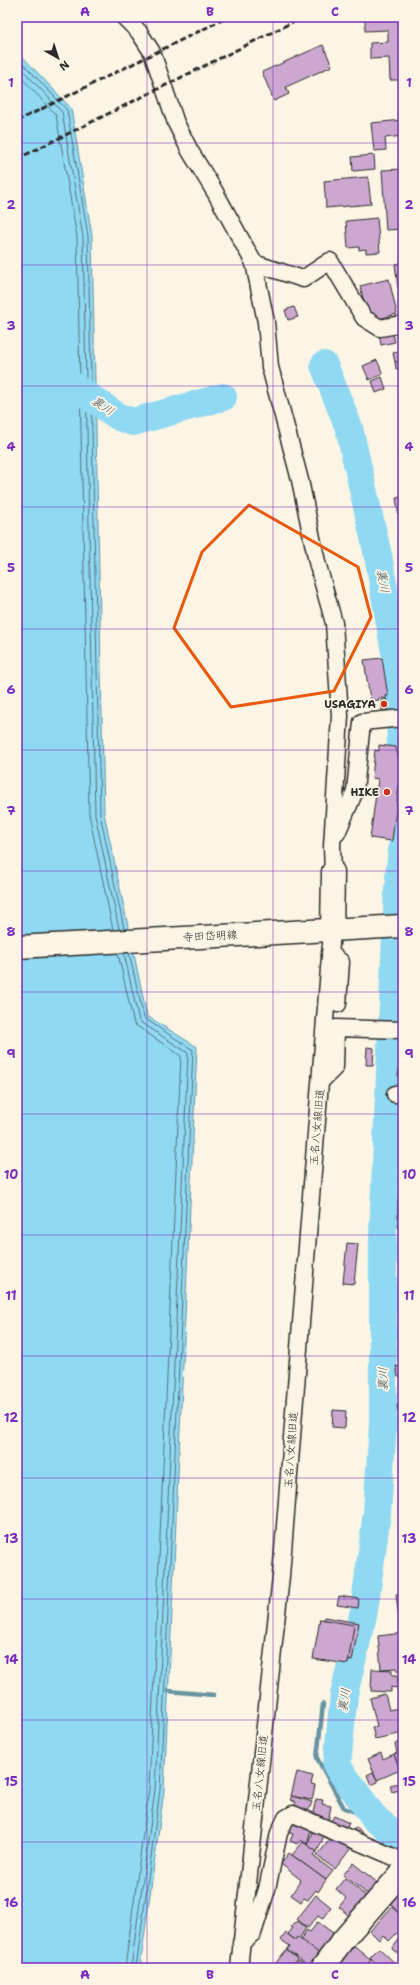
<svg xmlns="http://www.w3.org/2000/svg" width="420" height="1985" font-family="'Shantell Sans','Klee One',sans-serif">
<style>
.water{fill:#90d9f2;stroke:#6893a2}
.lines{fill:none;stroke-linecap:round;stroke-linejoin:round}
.shore{stroke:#53717b;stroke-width:1}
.stream{stroke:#6893a2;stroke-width:4.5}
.river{stroke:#90d9f2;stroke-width:28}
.building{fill:#cca8d1;stroke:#2b2b2b}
.street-casing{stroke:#2b2b2b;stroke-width:19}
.secondary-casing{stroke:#2b2b2b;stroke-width:25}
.street{stroke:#fcf5e5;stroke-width:16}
.secondary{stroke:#fcf5e5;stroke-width:22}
.rail{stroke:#2b2b2b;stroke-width:3;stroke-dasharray:6 3;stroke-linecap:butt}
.marked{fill:none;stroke:#e8590c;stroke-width:3;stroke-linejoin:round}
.grid{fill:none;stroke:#7b2cbf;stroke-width:1;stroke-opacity:0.55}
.poi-dot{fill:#c8321e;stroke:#fcf5e5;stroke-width:1.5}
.labels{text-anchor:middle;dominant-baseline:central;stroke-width:3.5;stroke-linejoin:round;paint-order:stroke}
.poi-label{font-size:11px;font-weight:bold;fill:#2b2b2b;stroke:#fcf5e5;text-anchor:end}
.street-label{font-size:11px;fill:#2b2b2b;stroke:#fcf5e5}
.water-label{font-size:12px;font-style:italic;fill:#44565d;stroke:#fcf5e5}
.neatline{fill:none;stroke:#7b2cbf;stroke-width:1.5}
.grid-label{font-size:13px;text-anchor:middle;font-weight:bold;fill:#7b2cbf}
</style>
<rect width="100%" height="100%" fill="#fcf5e5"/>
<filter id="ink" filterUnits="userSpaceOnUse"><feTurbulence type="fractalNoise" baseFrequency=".025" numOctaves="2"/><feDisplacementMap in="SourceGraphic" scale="8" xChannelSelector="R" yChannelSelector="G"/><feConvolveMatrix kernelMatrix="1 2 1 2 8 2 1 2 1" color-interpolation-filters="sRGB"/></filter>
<g filter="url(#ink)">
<polygon class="water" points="17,51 71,108 92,236 104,813 147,1016 197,1047 164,1791 140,1968 17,1968"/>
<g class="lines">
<g class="shore">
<polyline points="17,57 67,110 88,236 100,814 124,929"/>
<polyline points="17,64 62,112 83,237 95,814 119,929"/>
<polyline points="17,73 56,115 77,237 89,814 113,930"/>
<polyline points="124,953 139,1021 188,1053 155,1790 131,1968"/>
<polyline points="129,953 144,1018 193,1050 160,1790 136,1968"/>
<polyline points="118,954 134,1024 181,1056 149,1789 125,1968"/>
</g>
<g class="stream">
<polyline points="168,1691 214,1695"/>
<polyline points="323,1704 317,1758 344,1808 375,1819"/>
</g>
<g class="river">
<polyline points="17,348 119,417 133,422 223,397"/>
<polyline points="324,365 349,428 378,555 398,669 403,791 403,841 399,876"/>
<polyline points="398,889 383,1233 383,1424 377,1513 364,1611 344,1694 337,1766 375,1819 403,1840"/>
</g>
</g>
<g class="building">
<polygon points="403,17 403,80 390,80 389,58 370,59 370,43 388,42 388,30 365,31 365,18"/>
<polygon points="323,45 332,66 286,87 289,94 274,101 262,72"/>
<polygon points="403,120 403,136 385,138 386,150 374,151 371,123"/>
<polygon points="374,155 375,169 353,171 352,157"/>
<polygon points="403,169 403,229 386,230 382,170"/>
<polygon points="368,177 371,204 326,208 324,181"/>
<polygon points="377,218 380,252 366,253 366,249 359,250 359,247 348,248 346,221"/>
<polygon points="403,263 403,287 398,288 395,264"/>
<polygon points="389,279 397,314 378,319 377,314 371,315 365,306 360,286"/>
<polygon points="294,307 298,317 288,320 285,310"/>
<polygon points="392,330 395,342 381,345 379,333"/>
<polygon points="403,351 403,361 395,362 393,353"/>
<polygon points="377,360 383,374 369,380 363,366"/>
<polygon points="403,361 403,368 396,369 395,362"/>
<polygon points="382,377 386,389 376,393 372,381"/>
<polygon points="403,497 403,517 399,517 396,498"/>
<polygon points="382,658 388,696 386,696 386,699 381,698 379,698 379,700 373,701 373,699 370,699 364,660"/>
<polygon points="381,700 387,700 388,709 382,710"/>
<polygon points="379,745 396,747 401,769 392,841 370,838 378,779 372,778 375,750 379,751"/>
<polygon points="367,1047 374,1048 373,1065 366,1065"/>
<polygon points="399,1067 403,1068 403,1076 398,1076"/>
<rect x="398" y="1200" width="5" height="27"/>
<polygon points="347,1243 358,1244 354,1284 343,1283"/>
<polygon points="396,1366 403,1367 403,1377 398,1377"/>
<polygon points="403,1404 403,1411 398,1412 397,1405"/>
<polygon points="333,1410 346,1411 345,1428 332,1427"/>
<polygon points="403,1593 403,1629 400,1629 396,1594"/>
<polygon points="339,1596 359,1599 358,1608 337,1605"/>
<polygon points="324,1617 359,1623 352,1661 334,1658 334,1655 318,1652"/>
<polygon points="320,1619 354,1625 348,1664 313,1659"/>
<polygon points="403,1633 403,1671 397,1671 397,1668 381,1669 378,1636"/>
<polygon points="372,1669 392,1670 392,1675 398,1675 397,1688 391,1687 391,1692 371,1691"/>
<polygon points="385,1694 389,1710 403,1707 403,1733 375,1739 372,1727 377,1726 370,1698"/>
<polygon points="403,1741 403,1763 398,1765 394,1754 397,1753 395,1744"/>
<polygon points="381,1753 383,1759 394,1754 400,1770 377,1780 368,1759"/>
<polygon points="297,1772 313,1776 311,1784 315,1785 312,1800 291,1796"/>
<polygon points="373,1772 378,1782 371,1785 367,1775"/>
<polygon points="403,1782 403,1789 392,1792 390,1785"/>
<polygon points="292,1796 312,1802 307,1814 293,1808 296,1802 290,1800"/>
<polygon points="316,1799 323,1800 322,1804 331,1806 328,1822 312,1818"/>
<polygon points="334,1816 349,1823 345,1831 330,1823"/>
<polygon points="298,1819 312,1825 307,1844 301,1840 297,1844 290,1841 293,1834 287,1832 291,1823 296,1825"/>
<polygon points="357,1827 363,1834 357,1840 350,1832"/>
<polygon points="314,1828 325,1833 317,1852 307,1845"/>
<polygon points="331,1838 336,1842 339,1838 351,1848 335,1869 317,1856"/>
<polygon points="303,1842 317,1852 313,1856 333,1871 326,1880 292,1855"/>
<polygon points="289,1853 326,1880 318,1892 316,1890 308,1900 304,1898 301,1902 291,1895 301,1880 281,1864"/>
<polygon points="353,1863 379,1884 370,1896 343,1875"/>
<polygon points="345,1878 369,1899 350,1917 339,1907 346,1898 336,1889"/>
<polygon points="400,1892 403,1894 403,1916 389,1903"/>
<polygon points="316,1895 331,1907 322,1919 318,1916 308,1928 297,1919"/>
<polygon points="392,1907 403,1918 403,1927 389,1941 383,1935 379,1940 370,1931"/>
<polygon points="298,1921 306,1928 299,1939 297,1937 295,1940 288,1934 293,1928 291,1927"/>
<polygon points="318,1922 337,1936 321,1955 300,1940 307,1930 310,1932"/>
<polygon points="286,1933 295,1940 297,1937 320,1954 310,1967 287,1950 290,1946 281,1940"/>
<polygon points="403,1934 403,1958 392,1949"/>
<polygon points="351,1943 369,1958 372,1959 366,1965 368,1966 366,1968 338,1968 334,1965"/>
<polygon points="379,1948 400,1968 380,1968 370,1957"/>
<polygon points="286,1950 297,1959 291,1968 272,1968"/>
<polygon points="298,1960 307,1966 306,1968 293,1968"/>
</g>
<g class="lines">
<defs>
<g id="street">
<polyline points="124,17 139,32 152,52 176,123 190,151 215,192 254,263 266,322 270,367 300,480 317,562 334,623 340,716 332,846 333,872"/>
<polyline points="254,263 303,279 330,261 364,318 380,328 403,324"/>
<polyline points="337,833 355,791 362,722 403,718"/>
<polyline points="330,953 341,962 338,1004"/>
<polyline points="321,1081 335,1067 336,1028 403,1030"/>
<polyline points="395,1094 403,1094"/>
<polyline points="241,1943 253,1933 267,1889 279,1833 286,1818 293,1814 403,1861"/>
<polyline points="239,1968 281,1576 332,931"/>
</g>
<g id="secondary">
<polyline points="332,931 333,872"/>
<polyline points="17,947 403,926"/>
<polyline points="322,1968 343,1940 403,1871"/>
</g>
</defs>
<use href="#street" class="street-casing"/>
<use href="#secondary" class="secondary-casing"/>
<use href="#street" class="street"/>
<use href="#secondary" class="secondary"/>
<g class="rail">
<polyline points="17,121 228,17"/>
<polyline points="17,159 303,17"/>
</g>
</g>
</g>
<path class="marked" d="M249 505 358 567 371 617 334 691 231 707 174 628 202 552Z"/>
<path class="grid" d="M147 17V1968M273 17V1968M17 143H403M17 265H403M17 386H403M17 507H403M17 629H403M17 750H403M17 871H403M17 992H403M17 1114H403M17 1235H403M17 1356H403M17 1478H403M17 1599H403M17 1720H403M17 1842H403"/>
<g class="poi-dot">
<circle cx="384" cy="704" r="4"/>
<circle cx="387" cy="792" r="4"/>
</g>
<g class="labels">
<g class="poi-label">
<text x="376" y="704">USAGIYA</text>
<text x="379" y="792">HIKE</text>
</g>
<g class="street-label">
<text transform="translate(210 936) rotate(-3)">寺田岱明線</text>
<text transform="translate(317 1127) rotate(-85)">玉名八女線旧道</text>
<text transform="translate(291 1450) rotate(-86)">玉名八女線旧道</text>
<text transform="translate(260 1773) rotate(-84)">玉名八女線旧道</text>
</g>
<g class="water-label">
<text transform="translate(103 406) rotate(34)">裏川</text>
<text transform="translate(383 581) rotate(80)">裏川</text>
<text transform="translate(383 1379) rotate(-90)">裏川</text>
<text transform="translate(344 1700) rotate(-82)">裏川</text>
</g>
</g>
<rect width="420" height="1985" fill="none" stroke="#fcf5e5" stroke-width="44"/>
<g transform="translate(58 58) rotate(141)" stroke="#fcf5e5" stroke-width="3" paint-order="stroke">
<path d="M0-3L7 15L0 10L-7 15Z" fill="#2b2b2b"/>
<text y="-6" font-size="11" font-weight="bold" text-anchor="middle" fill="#2b2b2b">N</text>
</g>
<rect x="22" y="22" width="376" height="1941" class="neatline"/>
<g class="grid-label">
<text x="85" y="16">A</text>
<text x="210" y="16">B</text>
<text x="335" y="16">C</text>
<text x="11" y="87">1</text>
<text x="409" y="87">1</text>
<text x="11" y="209">2</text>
<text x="409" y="209">2</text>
<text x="11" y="330">3</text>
<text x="409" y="330">3</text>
<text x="11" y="451">4</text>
<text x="409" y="451">4</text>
<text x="11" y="572">5</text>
<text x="409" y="572">5</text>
<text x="11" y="694">6</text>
<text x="409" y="694">6</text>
<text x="11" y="815">7</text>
<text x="409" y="815">7</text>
<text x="11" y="936">8</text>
<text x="409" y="936">8</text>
<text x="11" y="1058">9</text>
<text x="409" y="1058">9</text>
<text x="11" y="1179">10</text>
<text x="409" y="1179">10</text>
<text x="11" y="1300">11</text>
<text x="409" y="1300">11</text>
<text x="11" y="1422">12</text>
<text x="409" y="1422">12</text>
<text x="11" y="1543">13</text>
<text x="409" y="1543">13</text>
<text x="11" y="1664">14</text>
<text x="409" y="1664">14</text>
<text x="11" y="1786">15</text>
<text x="409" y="1786">15</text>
<text x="11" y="1907">16</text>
<text x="409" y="1907">16</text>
<text x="85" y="1979">A</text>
<text x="210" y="1979">B</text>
<text x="335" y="1979">C</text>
</g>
</svg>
